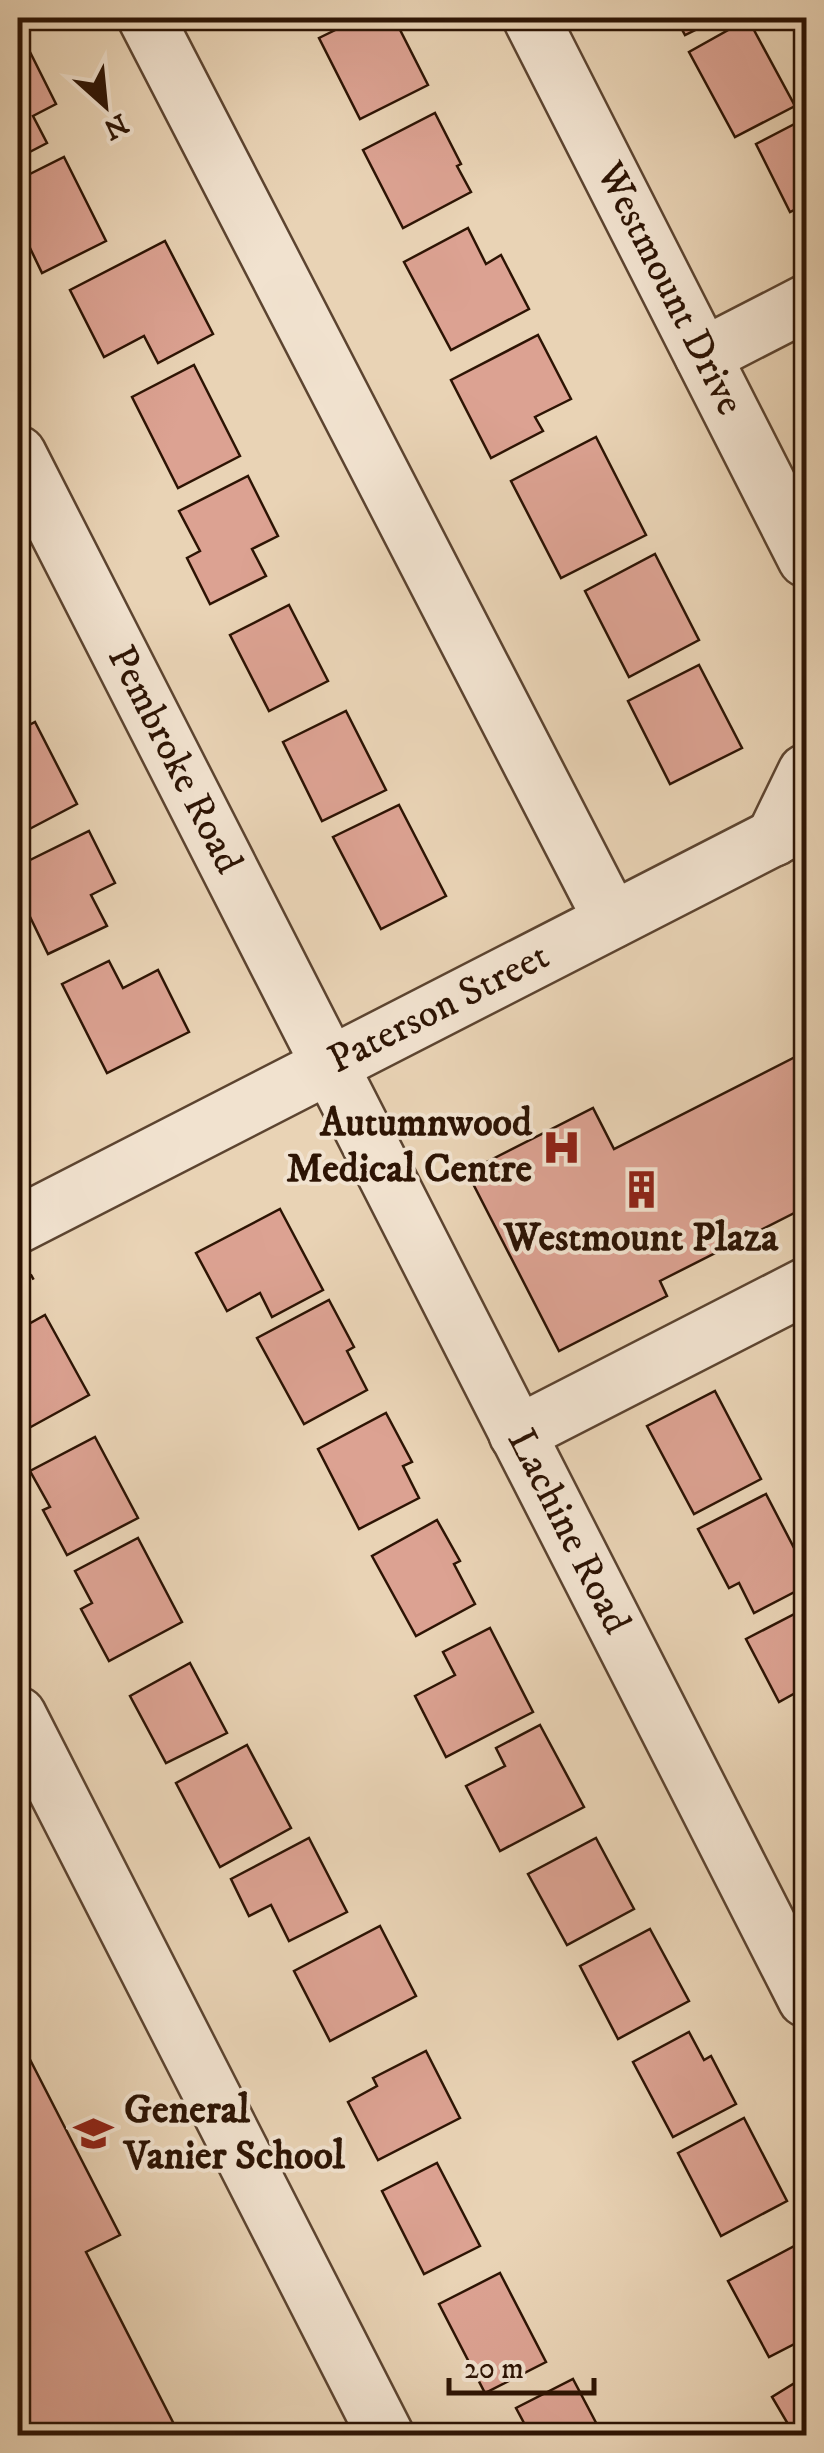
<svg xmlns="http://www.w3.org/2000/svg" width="824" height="2453" font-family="'IM FELL DW Pica',serif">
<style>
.building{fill:#dca292;stroke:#2d1404;stroke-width:2.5}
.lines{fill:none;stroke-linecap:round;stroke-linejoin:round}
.minor-casing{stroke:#5c4430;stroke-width:60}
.path{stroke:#2d1404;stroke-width:6;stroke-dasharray:2.5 5;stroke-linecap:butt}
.minor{stroke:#f1e2cf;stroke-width:55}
.labels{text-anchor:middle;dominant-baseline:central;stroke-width:8;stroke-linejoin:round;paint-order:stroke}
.street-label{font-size:40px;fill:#2d1404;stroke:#f1e2cf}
.poi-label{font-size:40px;font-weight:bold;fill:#2d1404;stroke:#f1e2cf;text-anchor:end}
</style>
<rect width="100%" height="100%" fill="#e9d3b5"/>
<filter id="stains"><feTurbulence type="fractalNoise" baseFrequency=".002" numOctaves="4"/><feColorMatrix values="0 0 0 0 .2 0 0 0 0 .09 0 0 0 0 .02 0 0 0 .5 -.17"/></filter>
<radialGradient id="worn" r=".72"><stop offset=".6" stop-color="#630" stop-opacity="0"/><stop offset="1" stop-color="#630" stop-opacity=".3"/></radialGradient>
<g class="building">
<polygon points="360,18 394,18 428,85 360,119 319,38"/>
<polygon points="676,18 720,18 685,35"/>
<polygon points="748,19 795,106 735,137 689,52"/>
<polygon points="28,48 56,104 33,116 47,143 18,158 18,54"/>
<polygon points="435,113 461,164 457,166 471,192 403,228 363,150"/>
<polygon points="806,118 806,204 790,212 756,144"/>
<polygon points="64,157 106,241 42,273 18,223 18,180"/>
<polygon points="468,228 486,264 501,255 529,309 451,350 404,262"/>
<polygon points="165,241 213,334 158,363 144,336 104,357 70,290"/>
<polygon points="538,335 571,399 535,417 543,431 491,458 451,380"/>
<polygon points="194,365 240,456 178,488 132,397"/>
<polygon points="596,437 646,535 561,578 511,481"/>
<polygon points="248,476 278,536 252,549 266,576 210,604 187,558 200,551 179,511"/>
<polygon points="655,554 699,640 629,677 585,591"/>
<polygon points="289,605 328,681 269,711 230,635"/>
<polygon points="699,665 742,748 670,784 628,701"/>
<polygon points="346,711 386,790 322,821 283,742"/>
<polygon points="35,722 77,804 18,835 18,731"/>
<polygon points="399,805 446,896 381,929 333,837"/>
<polygon points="89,831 115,883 91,895 107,926 48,954 18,892 18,866"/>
<polygon points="109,961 123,988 158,970 189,1032 107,1073 62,984"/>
<polygon points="805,1052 806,1207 660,1281 667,1296 559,1351 467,1172 593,1108 614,1149"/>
<polygon points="280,1209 323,1290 272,1317 260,1293 227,1311 196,1253"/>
<polygon points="329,1300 354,1347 347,1351 367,1390 304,1424 257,1338"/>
<polygon points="45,1315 89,1395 18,1434 18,1330"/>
<polygon points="715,1391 761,1479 694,1514 647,1426"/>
<polygon points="386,1413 412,1462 403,1466 419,1498 359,1529 318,1449"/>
<polygon points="95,1437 138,1518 67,1555 43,1510 50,1507 30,1471"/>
<polygon points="766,1494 806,1571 806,1586 754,1613 739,1583 729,1588 698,1529"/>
<polygon points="437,1520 460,1561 454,1564 475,1604 416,1636 372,1556"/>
<polygon points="138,1538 182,1622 109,1661 81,1609 92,1603 75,1571"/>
<polygon points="806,1608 806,1687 779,1702 746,1639"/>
<polygon points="490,1628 533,1712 446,1757 415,1696 455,1675 443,1652"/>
<polygon points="190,1663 227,1733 166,1763 130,1696"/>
<polygon points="540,1725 584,1807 500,1851 466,1786 505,1766 496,1748"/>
<polygon points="247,1745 291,1828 220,1867 176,1783"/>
<polygon points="309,1838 347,1912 289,1941 271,1905 249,1916 231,1879"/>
<polygon points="596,1838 634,1909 567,1945 528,1874"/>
<polygon points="380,1926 416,1996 330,2041 294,1971"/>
<polygon points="650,1929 689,2001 618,2039 580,1966"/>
<polygon points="689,2032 704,2060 711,2056 736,2104 673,2137 633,2062"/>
<polygon points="21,2042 120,2235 86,2252 180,2436 18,2436 18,2044"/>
<polygon points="426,2051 460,2118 378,2160 348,2102 377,2086 373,2078"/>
<polygon points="744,2118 787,2201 721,2236 678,2153"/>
<polygon points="437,2163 480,2246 424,2274 382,2191"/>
<polygon points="800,2243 806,2257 806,2338 769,2357 728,2281"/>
<polygon points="500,2273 546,2362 485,2393 439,2304"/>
<polygon points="806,2376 806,2436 795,2436 772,2397"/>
<polygon points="573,2379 603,2436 531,2436 516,2408"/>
</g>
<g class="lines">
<defs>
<g id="minor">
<polyline points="146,18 612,920"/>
<polyline points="531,18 806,559"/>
<polyline points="703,356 806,303"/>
<polyline points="18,454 806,1999"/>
<polyline points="774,838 806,772"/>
<polyline points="18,1225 806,821"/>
<polyline points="517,1434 806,1286"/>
<polyline points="18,1715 386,2436"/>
</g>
</defs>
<use href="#minor" class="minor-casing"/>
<polyline class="path" points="18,1285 34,1276"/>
<use href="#minor" class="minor"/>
</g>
<defs>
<symbol id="hospital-bare" viewBox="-9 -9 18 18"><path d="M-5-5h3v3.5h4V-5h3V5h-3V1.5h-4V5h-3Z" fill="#8f2418" stroke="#f1e2cf" stroke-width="2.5" paint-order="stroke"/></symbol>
<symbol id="building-bare" viewBox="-9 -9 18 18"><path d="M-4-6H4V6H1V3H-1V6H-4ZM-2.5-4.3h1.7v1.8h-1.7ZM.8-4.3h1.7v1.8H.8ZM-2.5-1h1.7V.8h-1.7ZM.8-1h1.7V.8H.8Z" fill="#8f2418" stroke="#f1e2cf" stroke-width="2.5" paint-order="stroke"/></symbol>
<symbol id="school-bare" viewBox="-9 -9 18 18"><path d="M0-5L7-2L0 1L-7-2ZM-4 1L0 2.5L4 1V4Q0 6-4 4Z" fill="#8f2418" stroke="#f1e2cf" stroke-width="2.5" paint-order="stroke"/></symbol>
</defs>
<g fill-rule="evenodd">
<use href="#hospital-bare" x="534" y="1120" width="55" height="55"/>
<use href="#building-bare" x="614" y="1162" width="55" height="55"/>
<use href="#school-bare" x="66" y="2106" width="55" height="55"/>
</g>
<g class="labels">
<g class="street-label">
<text transform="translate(669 289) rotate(63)">Westmount Drive</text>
<text transform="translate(174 760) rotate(63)">Pembroke Road</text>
<text transform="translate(439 1009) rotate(-27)">Paterson Street</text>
<text transform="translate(568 1532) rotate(63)">Lachine Road</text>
</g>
<g class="poi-label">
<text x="532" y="1124">Autumnwood<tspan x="532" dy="46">Medical Centre</tspan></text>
<text x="641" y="1239" text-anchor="middle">Westmount Plaza</text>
<text x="124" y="2111" text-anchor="start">General<tspan x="124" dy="46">Vanier School</tspan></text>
</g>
</g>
<rect width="824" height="2453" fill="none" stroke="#e9d3b5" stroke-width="60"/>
<rect x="20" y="20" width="784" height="2413" fill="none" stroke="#2d1404" stroke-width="5"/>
<rect x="30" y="30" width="764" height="2393" fill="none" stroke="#2d1404" stroke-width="2.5"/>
<g transform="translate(105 105) rotate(153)" stroke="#f1e2cf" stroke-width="8" paint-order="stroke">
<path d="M0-8L18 38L0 25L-18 38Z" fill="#2d1404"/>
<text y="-15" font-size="28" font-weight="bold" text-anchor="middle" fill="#2d1404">N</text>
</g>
<path d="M449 2378v15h145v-15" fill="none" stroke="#2d1404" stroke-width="5"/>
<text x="464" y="2378" font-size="30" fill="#2d1404" stroke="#f1e2cf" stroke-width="8" paint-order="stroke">20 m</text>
<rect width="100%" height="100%" filter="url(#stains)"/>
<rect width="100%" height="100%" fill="url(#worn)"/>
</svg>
